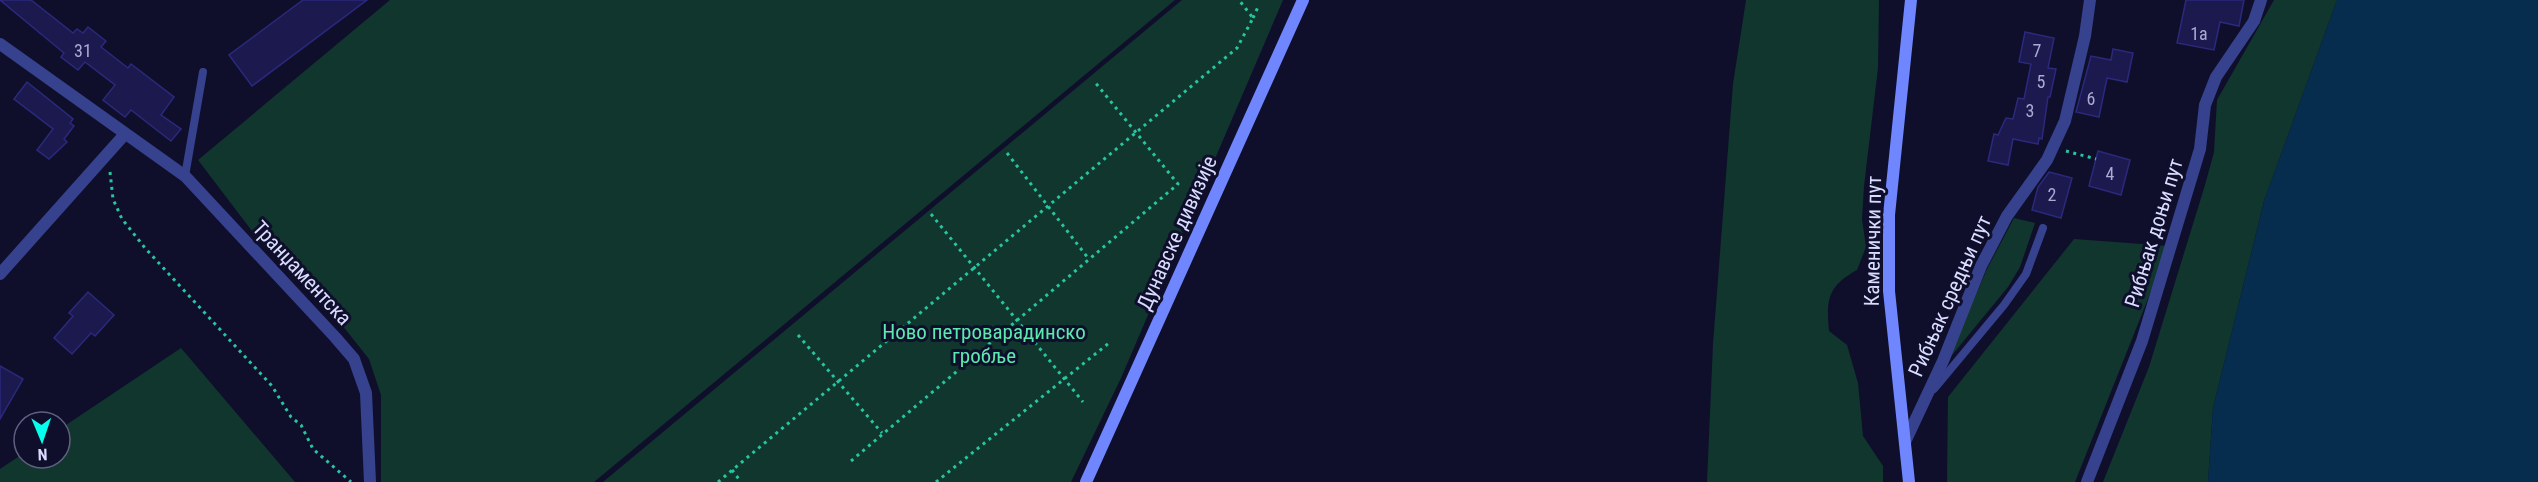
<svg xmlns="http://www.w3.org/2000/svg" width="2538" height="482" font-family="'Roboto Condensed',sans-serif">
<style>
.green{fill:#11362e}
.water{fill:#062d4d}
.building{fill:#1b194e;stroke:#2b297c;stroke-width:1.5}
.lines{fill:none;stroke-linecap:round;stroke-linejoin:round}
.path{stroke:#26c6a0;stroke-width:3;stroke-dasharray:3 4.5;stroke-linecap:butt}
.lane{stroke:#36428e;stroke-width:8}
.street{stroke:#36428e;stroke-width:12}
.secondary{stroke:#7086ff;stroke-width:12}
.labels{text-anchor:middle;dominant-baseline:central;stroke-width:6;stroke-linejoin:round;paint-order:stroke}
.number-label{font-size:18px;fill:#aaabd3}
.street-label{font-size:21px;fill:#d9dcff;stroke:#0f0f2c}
.park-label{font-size:21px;fill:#5beaad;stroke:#0f0f2c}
</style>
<rect width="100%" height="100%" fill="#0f0f2c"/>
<g class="green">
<polygon points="390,0 1175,0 594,482 381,482 381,395 369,359 346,330 252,231 198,160"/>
<polygon points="1182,0 1283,0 1121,378 1071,482 603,482"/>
<path d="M1746 0H1879L1878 68 1864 186 1862 219 1866 247 1857 270C1828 286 1826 299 1829 331L1847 345 1858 383 1863 436 1883 466V482H1707L1713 344 1733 84Z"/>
<polygon points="2274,0 2337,0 2264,201 2213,408 2208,482 2103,482 2149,367 2205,185 2214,152 2217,100"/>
<polygon points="2014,218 2035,223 2020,267 2008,287 1948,360 1987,269"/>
<polygon points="2074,239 2169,246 2075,482 1947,482 1948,397"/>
<polygon points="181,348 295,482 0,482 0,469 24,453 24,458 60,458 60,429"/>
</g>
<polygon class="water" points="2337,0 2538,0 2538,482 2208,482 2213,408 2264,201"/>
<g class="building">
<polygon points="0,0 31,0 73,33 77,29 83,33 88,27 106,41 101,47 128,68 131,64 174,97 161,115 181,129 171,141 131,110 125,117 103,100 115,85 85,62 78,70 61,57 64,53"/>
<polygon points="303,0 367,0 252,86 229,55"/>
<polygon points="2186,0 2244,0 2239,26 2220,22 2214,50 2177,43"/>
<polygon points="2025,32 2054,38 2048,68 2056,69 2050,97 2048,97 2042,139 2039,138 2038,144 2013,139 2008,165 1988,161 1994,134 1998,135 2006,118 2013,119 2018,98 2024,99 2031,64 2019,62"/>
<polygon points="2113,49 2133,53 2127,82 2107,78 2099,117 2076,112 2091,56 2111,60"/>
<polygon points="27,82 73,119 70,123 74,126 64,139 67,142 49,159 37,150 53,129 14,99"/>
<polygon points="2098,151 2130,160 2121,195 2089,186"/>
<polygon points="2049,172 2072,178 2061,218 2032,210 2038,187"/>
<polygon points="88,292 114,315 95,336 91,333 72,354 54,338 73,316 69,313"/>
<polygon points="0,366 23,379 0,419"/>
</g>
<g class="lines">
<g class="path">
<polyline points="1253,18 1258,7"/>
<polyline points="2066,151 2096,159"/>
<polyline points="1007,153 1088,258"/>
<polyline points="110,172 113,199 122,219 145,248 272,386 291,417 301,425 313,449 351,482"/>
<polyline points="931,214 1083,402"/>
<polyline points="798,335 882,433"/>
<polyline points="851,461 1178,184 1094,81"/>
<polyline points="732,470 741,482"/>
<polyline points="718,482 1237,48 1253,18 1239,0"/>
<polyline points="936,482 1109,343"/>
</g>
<g class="lane">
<polyline points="185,176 203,72"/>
<polyline points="1934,389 2004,305 2026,274 2043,228"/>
</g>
<g class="street">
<polyline points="0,44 185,176 335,337 354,359 366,393 370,482"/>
<polyline points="0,274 125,134"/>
<polyline points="1905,442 1943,361 1981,266 2007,216 2047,160 2065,121 2085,36 2090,0"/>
<polyline points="2087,482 2142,341 2200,149 2205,105 2216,77 2254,21 2261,0"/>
</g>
<g class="secondary">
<polyline points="1086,482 1303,0"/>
<polyline points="1909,482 1889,291 1889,215 1911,0"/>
</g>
</g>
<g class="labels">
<g class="number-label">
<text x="2199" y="33">1a</text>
<text x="83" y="50">31</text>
<text x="2037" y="50">7</text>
<text x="2041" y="81">5</text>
<text x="2091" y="98">6</text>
<text x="2030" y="110">3</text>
<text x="2110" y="173">4</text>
<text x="2052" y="194">2</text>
</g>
<g class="street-label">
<text transform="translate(1177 233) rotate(-66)">Дунавске дивизије</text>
<text transform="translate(2154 233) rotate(-73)">Рибњак доњи пут</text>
<text transform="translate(1873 241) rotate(-89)">Каменички пут</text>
<text transform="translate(302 273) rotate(47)">Транџаментска</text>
<text transform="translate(1950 296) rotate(-66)">Рибњак средњи пут</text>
</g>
<g class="park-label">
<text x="984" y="332">Ново петроварадинско<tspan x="984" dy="24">гробље</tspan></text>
</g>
</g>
<g transform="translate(42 440) rotate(178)"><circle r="28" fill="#0f0f2c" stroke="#606180" stroke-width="1.5"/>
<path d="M0-4.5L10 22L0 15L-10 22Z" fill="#05ffec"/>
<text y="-9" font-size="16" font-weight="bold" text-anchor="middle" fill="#d9dcff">N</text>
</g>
</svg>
